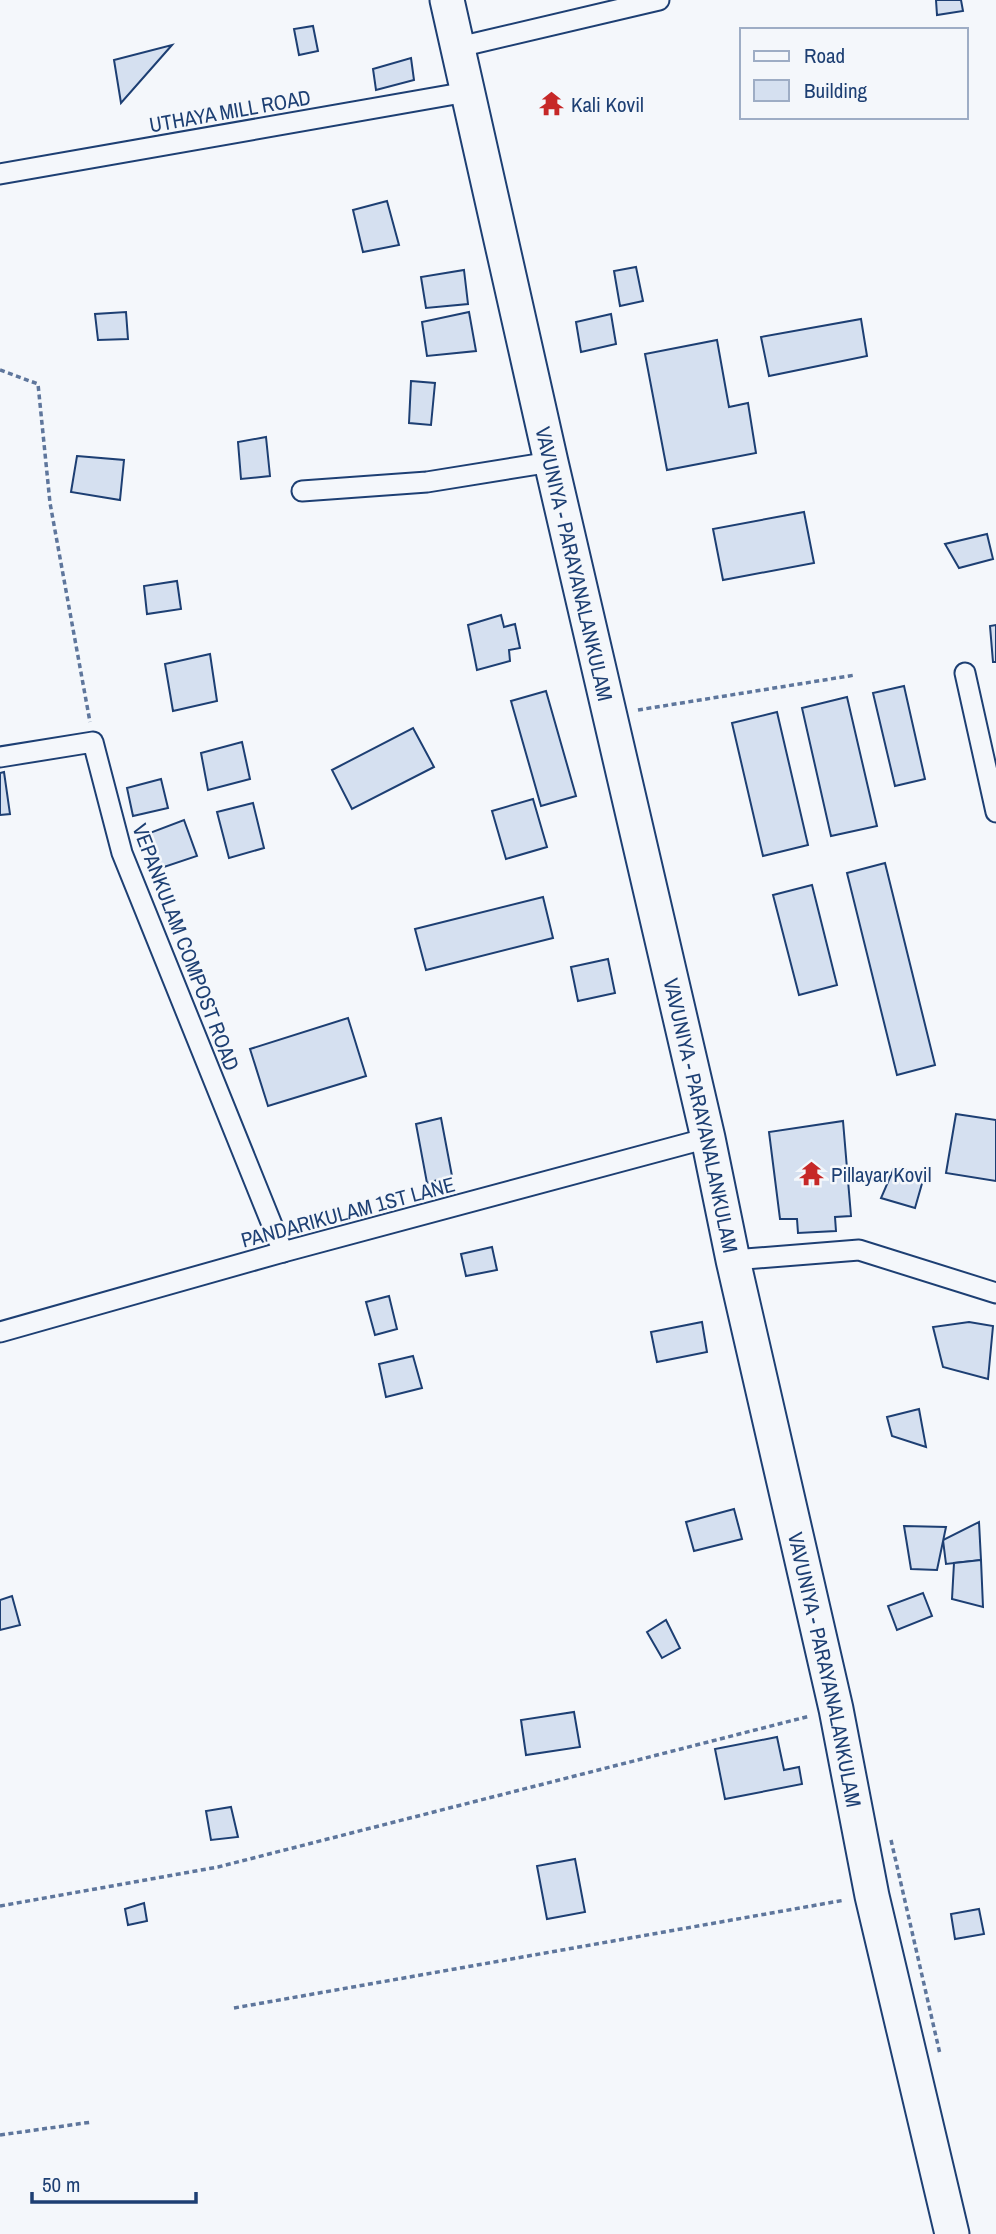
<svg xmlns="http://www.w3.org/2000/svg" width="996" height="2234" font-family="'Archivo Narrow',sans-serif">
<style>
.building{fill:#d5e0f0;stroke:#1d3f73;stroke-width:2}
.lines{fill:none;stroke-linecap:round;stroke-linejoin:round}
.minor-casing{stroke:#1d3f73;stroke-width:23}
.trunk-casing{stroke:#1d3f73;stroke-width:37}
.path{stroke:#5e769c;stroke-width:3.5;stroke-dasharray:5 3.5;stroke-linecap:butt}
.minor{stroke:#f4f7fb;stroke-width:19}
.trunk{stroke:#f4f7fb;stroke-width:33}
.labels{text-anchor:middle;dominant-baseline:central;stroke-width:5;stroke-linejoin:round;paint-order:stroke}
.poi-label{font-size:21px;fill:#1d3f73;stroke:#f4f7fb;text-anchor:start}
.street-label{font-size:21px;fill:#1d3f73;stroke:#f4f7fb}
</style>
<rect width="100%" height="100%" fill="#f4f7fb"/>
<g class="building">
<polygon points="936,0 961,0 963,11 937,15"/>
<polygon points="313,26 318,51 299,55 294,29"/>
<polygon points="172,45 121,103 114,60"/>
<polygon points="411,58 414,80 376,90 373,69"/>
<polygon points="387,201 399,245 363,252 353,210"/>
<polygon points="636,267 643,301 620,306 614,271"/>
<polygon points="464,270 468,304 426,308 421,277"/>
<polygon points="126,312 128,339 98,340 95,314"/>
<polygon points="469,312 476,351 427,356 422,322"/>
<polygon points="611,314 616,344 581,352 576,322"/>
<polygon points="861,319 867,356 769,376 761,337"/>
<polygon points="717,340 729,407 748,403 756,453 667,470 645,354"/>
<polygon points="411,381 435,383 431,425 409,423"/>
<polygon points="266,437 270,476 241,479 238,442"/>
<polygon points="77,456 124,460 120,500 71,492"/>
<polygon points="804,512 814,563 723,580 713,529"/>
<polygon points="987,534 993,559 959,568 945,544"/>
<polygon points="177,581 181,609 147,614 144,586"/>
<polygon points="501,615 504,627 515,624 520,648 509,650 510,661 477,670 468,625"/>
<polygon points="996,625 996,662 993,662 990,626"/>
<polygon points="210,654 217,701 173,711 165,664"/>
<polygon points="904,686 925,779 895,786 873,693"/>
<polygon points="546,691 576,796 541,806 511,701"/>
<polygon points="847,697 877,826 831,836 802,708"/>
<polygon points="777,712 808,845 763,856 732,723"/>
<polygon points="413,728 434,767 352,809 332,770"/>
<polygon points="242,742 250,779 208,790 201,753"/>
<polygon points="4,772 10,814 0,815 0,773"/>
<polygon points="161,779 168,808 133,816 127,788"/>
<polygon points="533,799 547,847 506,859 492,811"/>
<polygon points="253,803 264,848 229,858 217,812"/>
<polygon points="184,820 197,856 158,869 147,834"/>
<polygon points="885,863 935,1065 897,1075 847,873"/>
<polygon points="812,885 837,985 799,995 773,895"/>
<polygon points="543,897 553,938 426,970 415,929"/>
<polygon points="608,959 615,993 578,1001 571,967"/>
<polygon points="348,1018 366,1076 268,1106 250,1049"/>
<polygon points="956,1114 996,1120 996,1181 946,1173"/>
<polygon points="441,1118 452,1176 427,1183 416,1124"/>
<polygon points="843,1121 851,1216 835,1217 836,1231 798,1233 797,1219 780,1219 769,1132"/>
<polygon points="894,1168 925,1173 915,1208 881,1198"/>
<polygon points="492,1247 497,1270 466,1276 461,1254"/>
<polygon points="389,1296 397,1329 375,1335 366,1302"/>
<polygon points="702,1322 707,1352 657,1362 651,1332"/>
<polygon points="969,1322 993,1326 988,1379 943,1367 933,1327"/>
<polygon points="413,1356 422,1388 386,1397 379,1364"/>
<polygon points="919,1409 926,1447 892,1436 887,1417"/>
<polygon points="734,1509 742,1539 694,1551 686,1522"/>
<polygon points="979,1522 981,1560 946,1564 943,1540"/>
<polygon points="904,1526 946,1527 937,1570 911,1569"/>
<polygon points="981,1560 983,1607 952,1599 954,1563"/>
<polygon points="923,1593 932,1616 897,1630 888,1606"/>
<polygon points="12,1596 20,1625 0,1630 0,1600"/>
<polygon points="666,1620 680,1648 662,1658 647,1632"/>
<polygon points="574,1712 580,1747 526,1755 521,1720"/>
<polygon points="777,1737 784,1770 799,1767 802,1784 725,1799 715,1749"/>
<polygon points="231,1807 238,1837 211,1840 206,1811"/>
<polygon points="575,1859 585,1912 547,1919 537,1866"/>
<polygon points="144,1903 147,1921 128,1925 125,1909"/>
<polygon points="979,1909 984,1934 955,1939 951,1914"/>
</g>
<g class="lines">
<defs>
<g id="minor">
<polyline points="459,47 659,0"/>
<polyline points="0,174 467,92"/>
<polyline points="302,491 427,482 551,462"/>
<polyline points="965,673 996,812"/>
<polyline points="0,757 93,742 122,853 283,1252"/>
<polyline points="733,1260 859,1250 996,1293"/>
<polyline points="0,1332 283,1252 708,1138"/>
</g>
<g id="trunk">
<path id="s1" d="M447 0 551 462 708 1138 733 1260 836 1709 872 1896 952 2234"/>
</g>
</defs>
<use href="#minor" class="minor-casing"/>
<use href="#trunk" class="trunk-casing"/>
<g class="path">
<polyline points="0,370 38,384 50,503 90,722"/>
<polyline points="638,710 855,675"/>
<polyline points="891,1840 940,2054"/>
<polyline points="0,1906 218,1867 810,1716"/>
<polyline points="234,2008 845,1900"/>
<polyline points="0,2135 92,2122"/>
</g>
<use href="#minor" class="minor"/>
<use href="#trunk" class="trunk"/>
</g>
<defs>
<symbol id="temple-bare" viewBox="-9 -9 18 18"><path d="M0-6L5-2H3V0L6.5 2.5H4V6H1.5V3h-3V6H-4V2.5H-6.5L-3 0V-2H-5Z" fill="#c62828" stroke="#f4f7fb" stroke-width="2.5" paint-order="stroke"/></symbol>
</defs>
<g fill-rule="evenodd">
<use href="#temple-bare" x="534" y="86" width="35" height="35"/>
<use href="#temple-bare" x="794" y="1156" width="35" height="35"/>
</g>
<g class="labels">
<g class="poi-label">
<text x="571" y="104">Kali Kovil</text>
<text x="831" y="1174">Pillayar Kovil</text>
</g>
<g class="street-label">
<text transform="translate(230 111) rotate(-10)">UTHAYA MILL ROAD</text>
<text stroke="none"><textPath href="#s1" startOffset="578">VAVUNIYA - PARAYANALANKULAM</textPath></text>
<text transform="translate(186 947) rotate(69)">VEPANKULAM COMPOST ROAD</text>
<text stroke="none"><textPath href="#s1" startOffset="1144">VAVUNIYA - PARAYANALANKULAM</textPath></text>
<text transform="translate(348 1212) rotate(-15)">PANDARIKULAM 1ST LANE</text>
<text stroke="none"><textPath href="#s1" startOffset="1712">VAVUNIYA - PARAYANALANKULAM</textPath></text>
</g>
</g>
<rect x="740" y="28" width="228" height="91" fill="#f4f7fb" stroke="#9eadc5" stroke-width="2"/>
<rect x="754" y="51" width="35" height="10" fill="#f4f7fb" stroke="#9eadc5" stroke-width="2"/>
<text x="804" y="63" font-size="21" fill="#1d3f73">Road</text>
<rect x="754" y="80" width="35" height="21" fill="#d5e0f0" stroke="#9eadc5" stroke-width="2"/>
<text x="804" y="98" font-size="21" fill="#1d3f73">Building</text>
<path d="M32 2192v10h164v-10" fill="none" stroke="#1d3f73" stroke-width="3.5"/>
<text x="42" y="2192" font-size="21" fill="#1d3f73" stroke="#f4f7fb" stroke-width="5" paint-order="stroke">50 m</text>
</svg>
